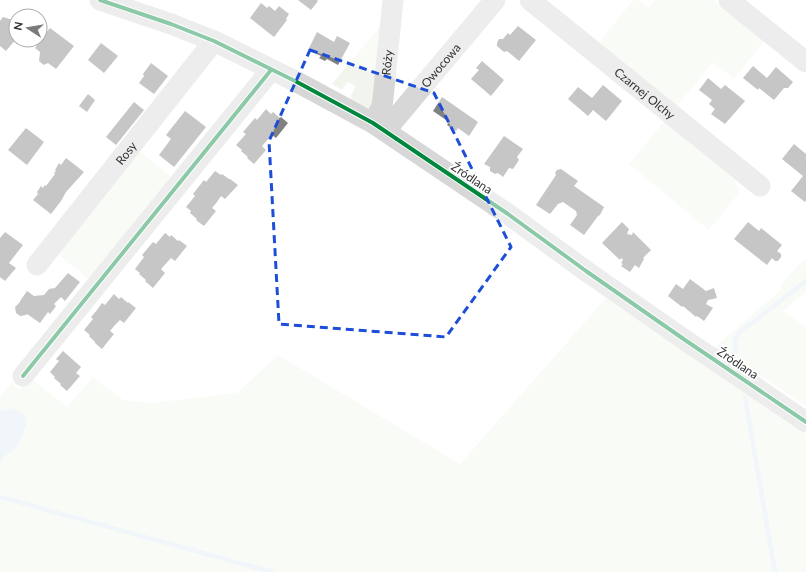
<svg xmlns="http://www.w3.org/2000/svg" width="806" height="572" font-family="Lato,sans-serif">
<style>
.green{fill:#f1f5ed}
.water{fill:#ddebf3}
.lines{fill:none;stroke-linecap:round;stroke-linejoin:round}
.stream{stroke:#ddebf3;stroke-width:4.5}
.building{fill:#818181}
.minor{stroke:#d7d7d7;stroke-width:21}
.cycleway-casing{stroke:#fff;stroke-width:6}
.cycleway{stroke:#00873e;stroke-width:4}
.marked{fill:none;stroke:#1d4ed8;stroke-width:3;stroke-dasharray:8 5;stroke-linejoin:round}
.labels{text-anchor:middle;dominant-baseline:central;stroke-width:4;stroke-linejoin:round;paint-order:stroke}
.street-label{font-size:12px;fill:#333;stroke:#fff}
</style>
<rect width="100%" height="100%" fill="#fff"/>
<g class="green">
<polygon points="633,0 638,0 648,8 655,0 713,0 764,41 734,79 713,62 676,107 599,43"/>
<polygon points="383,23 378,94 369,108 351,100 351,95 356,86 347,82 342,90 332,84"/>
<polygon points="665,121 735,180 739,193 709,230 629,164"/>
<polygon points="137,149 175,180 93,282 55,252"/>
<polygon points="806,259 806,292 783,311 806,327 806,406 761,376 759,378 753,375 752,371 714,348 782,289 780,286 799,264"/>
<polygon points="606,298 806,435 806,572 0,572 0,465 3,457 16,447 26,429 12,408 0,411 0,397 12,383 19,389 29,377 67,407 93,377 123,400 151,403 237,393 278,355 460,464"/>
</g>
<path class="water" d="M12 408C29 414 29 424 21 438 20 441 19 444 17 447 10 455 5 451 0 465V411Z"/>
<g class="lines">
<g class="stream">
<polyline points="736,352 735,341 739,333 806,281"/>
<polyline points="745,397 775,572"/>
<polyline points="0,497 272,572"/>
</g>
</g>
<g class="building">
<polygon points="298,0 317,0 318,1 311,10"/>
<polygon points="261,3 267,8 269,6 275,11 279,6 289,14 286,19 287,20 274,37 250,18"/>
<polygon points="3,17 13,20 13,24 16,27 16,39 6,51 0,46 0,21"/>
<polygon points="518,26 536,40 519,61 507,51 504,52 497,46 497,43 499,39 503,39 508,33 510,35"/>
<polygon points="50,28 74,46 56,69 48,63 44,65 39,61 40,52 35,48 40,40 40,37 42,35 45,34"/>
<polygon points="317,32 334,42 337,36 350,43 338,65 327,59 325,61 319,58 321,56 308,50"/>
<polygon points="101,43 118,56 104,73 88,60"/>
<polygon points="482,61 504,80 491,96 471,79 479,70 476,68"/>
<polygon points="151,63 168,76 154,94 139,83 144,76 143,74"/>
<polygon points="753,66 767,78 776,67 793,82 788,88 784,88 774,100 759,88 758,90 743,78"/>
<polygon points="708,78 721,89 725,85 745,101 725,124 711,114 715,109 709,104 712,100 699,90"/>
<polygon points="603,85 622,101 606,121 593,110 588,116 568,99 578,87 592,98"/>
<polygon points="88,94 95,100 87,112 79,106"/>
<polygon points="442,97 478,122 469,136 458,128 456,131 447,125 449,122 433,111"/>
<polygon points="134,102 144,110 116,145 106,137"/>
<polygon points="266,109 271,114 273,112 280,118 281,117 288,123 276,138 272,135 262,146 266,150 254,164 247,158 248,157 241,151 242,150 236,145 246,134 243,132 255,118 257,120"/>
<polygon points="185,111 206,127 174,167 159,155 171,139 166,135"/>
<polygon points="26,128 44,142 27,165 8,150"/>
<polygon points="504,136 523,149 517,157 519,160 513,169 509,168 503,177 498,173 495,174 490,171 490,167 484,164"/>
<polygon points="794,144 806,154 806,200 805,202 791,191 803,176 782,159"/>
<polygon points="66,158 84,172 66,192 61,201 51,214 33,200 38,194 37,192 41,186 43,188 45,185 46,186 55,174 54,173 56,171 55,170 59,163 61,165"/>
<polygon points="561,169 578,181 574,186 604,207 600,215 598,216 584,235 570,225 577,215 576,211 563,202 558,204 550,214 536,205 556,175 555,173 557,170"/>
<polygon points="215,171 221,175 222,174 229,179 230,179 238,185 225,199 221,196 217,202 212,208 216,211 204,226 196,220 197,219 190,213 191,211 186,207 195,196 193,194 204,180 206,182"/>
<polygon points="622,222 629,229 627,234 632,235 633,232 651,250 643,258 644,259 639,268 635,265 630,272 621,266 623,264 621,263 623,260 621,258 620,260 602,243"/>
<polygon points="748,222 759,231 761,228 782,245 777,251 781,254 781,257 778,261 775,261 772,258 767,265 734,239"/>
<polygon points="5,232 23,245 9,263 16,268 5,281 0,277 0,238"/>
<polygon points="165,233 170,237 171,235 178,241 179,240 187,246 175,261 171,258 161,269 165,273 153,288 145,281 146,280 139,274 140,273 135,269 144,257 142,255 153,242 156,244"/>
<polygon points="68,273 80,282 65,301 61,297 54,304 56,306 50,314 48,312 40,323 27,314 26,315 20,316 16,313 15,307 20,302 20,301 27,291 34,296 44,295 49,289 55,288"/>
<polygon points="690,279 706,291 714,288 717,298 708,300 706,304 713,308 704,321 697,316 696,317 683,306 682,307 668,296 676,284 683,289"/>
<polygon points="114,294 119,299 121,297 128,303 128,302 136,308 124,323 120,320 115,325 110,331 114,334 102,349 95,343 95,342 89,336 90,335 84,330 93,319 91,317 97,310 102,303 105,305"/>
<polygon points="63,351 81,367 76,373 80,376 67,391 60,385 61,384 54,378 55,377 50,372 59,361 56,359"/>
</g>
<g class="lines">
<g class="minor">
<polyline points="100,0 171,24 214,41 297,82 373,123 508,214 586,271 685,340 806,422"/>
<path id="s1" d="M530 0 760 186"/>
<polyline points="729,0 806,62"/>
<path id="s2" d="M373 123 382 106 383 98 393 0"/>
<path id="s3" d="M385 131 495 0"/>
<path id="s4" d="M37 265 214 41"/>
<polyline points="23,376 271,70"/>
</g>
<defs>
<g id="cycleway">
<polyline points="100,0 171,24 214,41 297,82 373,123 508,214 586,271 685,340 806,422"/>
<polyline points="23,376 271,70"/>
</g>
</defs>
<use href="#cycleway" class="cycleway-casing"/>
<use href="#cycleway" class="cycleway"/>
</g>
<path d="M0 0H806V572H0ZM310 50 434 93 511 247 446 337 279 324 269 141Z" fill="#fff" fill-opacity=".55" fill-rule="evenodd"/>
<path class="marked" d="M310 50 434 93 511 247 446 337 279 324 269 141Z"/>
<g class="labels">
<g class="street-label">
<text stroke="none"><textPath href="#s2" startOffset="63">Róży</textPath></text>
<text stroke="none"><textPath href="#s3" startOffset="86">Owocowa</textPath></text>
<text stroke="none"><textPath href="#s1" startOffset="148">Czarnej Olchy</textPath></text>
<text stroke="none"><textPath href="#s4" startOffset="143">Rosy</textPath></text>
<text transform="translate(472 178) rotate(34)">Źródlana</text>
<text transform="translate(738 363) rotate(34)">Źródlana</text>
</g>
</g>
<g transform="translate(28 28) rotate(282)"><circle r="19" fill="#ffffff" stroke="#adadad"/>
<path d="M0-3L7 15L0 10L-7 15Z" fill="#7a7a7a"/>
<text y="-6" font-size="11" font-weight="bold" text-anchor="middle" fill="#333333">N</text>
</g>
</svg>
